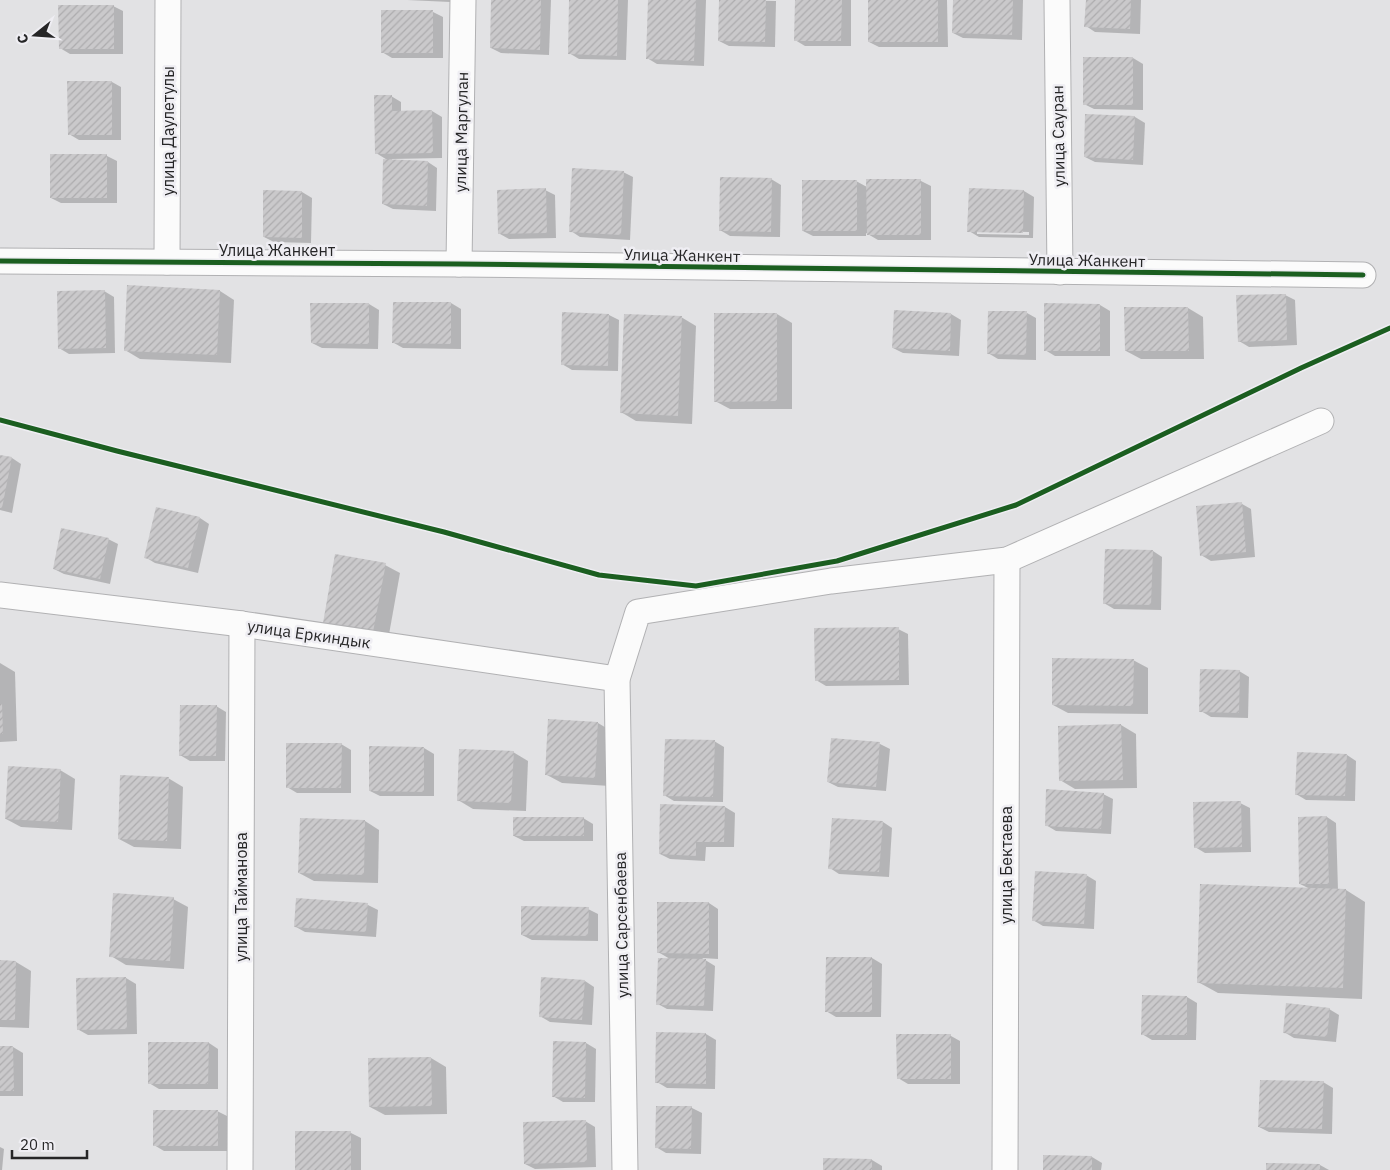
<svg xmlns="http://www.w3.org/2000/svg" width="1390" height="1170" font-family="'IBM Plex Sans',sans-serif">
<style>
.shadow{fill:#0003;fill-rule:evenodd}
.building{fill:url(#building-hatch)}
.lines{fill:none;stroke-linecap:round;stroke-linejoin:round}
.street-casing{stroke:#b1b1b3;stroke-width:27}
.street{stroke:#fbfbfb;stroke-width:25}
.cycleway-casing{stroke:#efeef3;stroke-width:8}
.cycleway{stroke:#1b5e20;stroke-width:5}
.labels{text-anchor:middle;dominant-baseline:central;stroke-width:5;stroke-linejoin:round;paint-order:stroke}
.street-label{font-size:16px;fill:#262627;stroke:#efeef3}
</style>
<defs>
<pattern id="building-hatch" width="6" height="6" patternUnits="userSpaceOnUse" patternTransform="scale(1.25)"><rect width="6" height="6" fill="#cac9cb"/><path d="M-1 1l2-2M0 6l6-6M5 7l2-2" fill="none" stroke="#adacae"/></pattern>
</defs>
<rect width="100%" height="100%" fill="#e2e2e4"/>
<g class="shadow">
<polygon points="407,0 451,0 450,2"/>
<polygon points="493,0 551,0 549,55 501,53 491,48"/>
<polygon points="570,0 628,0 626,60 579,59 569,53"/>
<polygon points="649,0 706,0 704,66 657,64 647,58"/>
<polygon points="720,0 776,1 775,47 729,46 719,41"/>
<polygon points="796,0 851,0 851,46 805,46 795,40"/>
<polygon points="869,0 947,0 948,47 879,47 869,42"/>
<polygon points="954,0 1023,0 1022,40 963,38 953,33"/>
<polygon points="1087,0 1141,0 1140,34 1095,32 1086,26"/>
<polygon points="113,6 123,11 123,54 70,54 60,48"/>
<polygon points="433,12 443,17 443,58 392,58 382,52"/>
<polygon points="1133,58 1143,64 1143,110 1094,109 1084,104"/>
<polygon points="112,82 121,87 121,140 79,140 69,134"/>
<polygon points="391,96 401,102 401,112 432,111 442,117 442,158 392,159 392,161 428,162 437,168 436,211 393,209 383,204 389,161 376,153"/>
<polygon points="1135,117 1145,123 1143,165 1095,162 1085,157"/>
<polygon points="107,156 117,161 117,203 61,203 51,198"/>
<polygon points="623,172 633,177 630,240 580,237 571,231"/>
<polygon points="771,179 781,185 780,237 730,236 720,230"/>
<polygon points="856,181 867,187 921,181 931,186 931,240 878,240 866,233 866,236 813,236 803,231"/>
<polygon points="545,190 555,195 556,238 509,239 500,234"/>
<path d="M1024 191 1034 197 1033 238 979 237 969 231ZM977 231 1029 232V235L977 234Z"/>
<polygon points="302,192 312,198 311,243 274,242 264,237"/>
<polygon points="104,291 114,297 115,353 69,354 59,348"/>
<polygon points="220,291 234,300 231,363 140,359 125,350"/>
<polygon points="1285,295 1295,300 1297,345 1249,347 1239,341"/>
<polygon points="451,303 461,309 461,349 403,348 394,343"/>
<polygon points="369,304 379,310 378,349 322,348 312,343"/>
<polygon points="1100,305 1110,311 1110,356 1055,356 1045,350"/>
<polygon points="1188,308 1203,317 1204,359 1141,359 1126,351"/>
<polygon points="1027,313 1036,318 1036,360 998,359 988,353"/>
<polygon points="777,314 792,323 792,409 730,409 715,401"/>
<polygon points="951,314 961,320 959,356 903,353 893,348"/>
<polygon points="609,315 619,320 618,371 572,370 562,364"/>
<polygon points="681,317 696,326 692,424 636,421 621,412"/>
<polygon points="0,456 12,458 21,464 12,513 0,510"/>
<polygon points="1242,504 1251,509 1255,557 1211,561 1201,555"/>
<polygon points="200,518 209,524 198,573 155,563 145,557"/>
<polygon points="108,539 118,544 110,584 64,574 54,569"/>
<polygon points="1153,551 1162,557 1161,610 1114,609 1104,603"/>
<polygon points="385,565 400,573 388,640 339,631 324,622"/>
<polygon points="898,629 908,634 909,685 826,686 816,680"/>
<polygon points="1133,660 1148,668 1148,714 1068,713 1053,705"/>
<polygon points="0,663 15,672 17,741 0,742"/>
<polygon points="1239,671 1249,677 1248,718 1211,717 1201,711"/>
<polygon points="216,706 226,712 225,761 190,761 180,755"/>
<polygon points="598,723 613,732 610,786 562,783 547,775"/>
<polygon points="1121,725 1136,734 1137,788 1075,789 1060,780 1059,727"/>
<polygon points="832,740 880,744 890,749 886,791 838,787 828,782"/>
<polygon points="714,741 724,747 723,802 674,801 664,795"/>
<polygon points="341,744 351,750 351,793 297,793 287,787"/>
<polygon points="370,747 424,748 434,754 434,796 380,796 370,791"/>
<polygon points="513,752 528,761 526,811 473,809 458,800"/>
<polygon points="1347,755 1356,761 1355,801 1306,800 1296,794"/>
<polygon points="60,770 75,779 72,830 21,827 6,819"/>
<polygon points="168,778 183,787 181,849 134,847 119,839"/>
<polygon points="1103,794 1113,799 1111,834 1056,831 1046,825"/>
<polygon points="1240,803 1250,808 1251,852 1205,853 1195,847"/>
<polygon points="725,807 735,813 734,847 706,847 705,861 670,859 660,854"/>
<polygon points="1327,817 1336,823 1338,890 1346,890 1365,902 1362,999 1218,993 1198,982 1310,889 1300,884"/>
<polygon points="583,818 593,824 593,841 524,841 514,836"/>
<polygon points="365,821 379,830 378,883 314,881 299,873"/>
<polygon points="883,822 892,828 889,877 839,874 830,868"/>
<polygon points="1086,875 1096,881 1094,929 1043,926 1033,920"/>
<polygon points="173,899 188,907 184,969 126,965 111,956"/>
<polygon points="297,900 368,905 378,910 376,937 305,932 296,927"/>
<polygon points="709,903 718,909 718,959 702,958 715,966 713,1011 667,1009 658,1004 670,959 658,952"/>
<polygon points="588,909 598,914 598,941 532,940 522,935"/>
<polygon points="827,958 872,958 882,964 881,1017 836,1017 826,1011"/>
<polygon points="0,962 16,962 31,971 29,1028 0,1027"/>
<polygon points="126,978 136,984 137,1034 88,1035 79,1030"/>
<polygon points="585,981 594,987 592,1025 550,1022 540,1016"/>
<polygon points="1143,996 1187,997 1197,1003 1196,1040 1152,1040 1142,1034"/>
<polygon points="1329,1009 1339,1015 1336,1042 1294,1038 1284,1032"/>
<polygon points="706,1034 716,1040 715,1089 667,1088 657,1082"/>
<polygon points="951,1036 960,1041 960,1084 908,1084 898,1078"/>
<polygon points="554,1042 586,1043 596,1049 595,1102 563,1102 553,1096"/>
<polygon points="209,1043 218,1049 218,1089 159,1089 149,1083"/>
<polygon points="0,1047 13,1047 23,1053 23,1096 0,1096"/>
<polygon points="431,1058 446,1067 447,1114 385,1115 370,1107"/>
<polygon points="1323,1082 1333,1088 1332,1134 1269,1132 1259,1127"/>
<polygon points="692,1108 702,1113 701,1154 666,1153 656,1147"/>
<polygon points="217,1111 227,1116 228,1151 164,1151 154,1145"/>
<polygon points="585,1121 595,1127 596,1167 535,1169 525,1164"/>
<polygon points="297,1133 351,1133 361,1138 361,1170 296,1170"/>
<polygon points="0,1147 4,1149 2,1170 0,1170"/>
<polygon points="1092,1157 1102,1163 1101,1170 1044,1170"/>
<polygon points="824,1159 872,1160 882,1166 882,1170 824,1170"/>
<polygon points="1320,1165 1329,1170 1268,1170"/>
</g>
<g class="building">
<polygon points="491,0 541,0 540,50 490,48"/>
<polygon points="569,0 618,0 617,56 568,54"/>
<polygon points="648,0 696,0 694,61 646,59"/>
<polygon points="719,0 766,0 765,42 718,41"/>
<polygon points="795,0 842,0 841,41 794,41"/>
<rect x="868" y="0" width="70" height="42"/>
<polygon points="953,0 1013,0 1012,35 952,33"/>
<polygon points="1086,0 1131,0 1130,29 1084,27"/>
<polygon points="58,5 114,5 114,49 59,49"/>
<rect x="381" y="10" width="52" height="43"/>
<rect x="1083" y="57" width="50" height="48"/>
<polygon points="67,81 112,81 112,135 68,135"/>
<polygon points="374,95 392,95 392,111 432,110 433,153 375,154"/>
<polygon points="1085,114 1135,116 1133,160 1084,157"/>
<rect x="50" y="154" width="57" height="44"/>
<polygon points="383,159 428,161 427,206 382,204"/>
<polygon points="572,168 624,171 621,235 569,232"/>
<polygon points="720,177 772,178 771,232 719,231"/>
<polygon points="866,179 921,179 921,235 867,235"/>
<rect x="802" y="180" width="55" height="51"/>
<polygon points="546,188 547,233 498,234 497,190"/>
<polygon points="969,188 1024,190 1023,233 967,232"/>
<polygon points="263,190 302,191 302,238 263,237"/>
<polygon points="127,285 220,290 217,355 124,351"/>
<polygon points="105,290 106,348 58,349 57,291"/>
<polygon points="1286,294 1287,340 1238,342 1236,295"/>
<polygon points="393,302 451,302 451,344 392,343"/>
<polygon points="310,303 369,303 369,344 311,343"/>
<polygon points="1044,303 1100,304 1100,351 1044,351"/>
<polygon points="1124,307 1188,307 1189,351 1125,351"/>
<polygon points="894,310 951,313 950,351 892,348"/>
<polygon points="988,311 1027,311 1026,355 987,354"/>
<polygon points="562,312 609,314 608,366 561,365"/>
<polygon points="714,313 777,313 777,401 714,402"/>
<polygon points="624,314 682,316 678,416 620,413"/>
<polygon points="0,455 12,457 2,508 0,508"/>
<polygon points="1242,502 1246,552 1200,556 1196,506"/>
<polygon points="156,507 200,517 188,568 144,558"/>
<polygon points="61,528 109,538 100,579 53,569"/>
<polygon points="1105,549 1153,550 1151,605 1103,604"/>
<polygon points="335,554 386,563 373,632 323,623"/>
<polygon points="899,627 899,680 815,681 814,628"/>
<polygon points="1052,658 1134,659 1133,706 1052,705"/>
<polygon points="1200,669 1240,670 1239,713 1199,712"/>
<polygon points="0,704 2,704 3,734 0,734"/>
<polygon points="180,705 217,705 216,756 179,756"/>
<polygon points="548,719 598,722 595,778 545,775"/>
<polygon points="1121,724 1123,780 1059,781 1058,726"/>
<polygon points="831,738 880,742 876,787 827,782"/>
<polygon points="665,739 715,740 713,797 663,796"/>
<polygon points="286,743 342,743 341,788 286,788"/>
<polygon points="369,746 424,747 424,792 369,791"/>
<polygon points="459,749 514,751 511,803 457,801"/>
<polygon points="1297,752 1347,754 1345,796 1295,795"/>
<polygon points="8,766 61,769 58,822 5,819"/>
<polygon points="120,775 169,777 167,841 118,839"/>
<polygon points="1046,789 1104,793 1101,829 1045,826"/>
<polygon points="1241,801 1242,847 1194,848 1193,802"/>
<polygon points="660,804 725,806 724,842 696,842 696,856 659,854"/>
<polygon points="1327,816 1329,884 1299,884 1298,817"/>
<rect x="513" y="817" width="71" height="19"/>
<polygon points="300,818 365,820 364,875 298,873"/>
<polygon points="832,818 883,821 879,872 828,869"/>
<polygon points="1035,871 1087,874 1084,924 1032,921"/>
<polygon points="1200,884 1346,889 1343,988 1197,983"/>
<polygon points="113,893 174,897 170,961 109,957"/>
<polygon points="296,898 368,903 366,932 294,927"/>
<polygon points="657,902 709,902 709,954 657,953"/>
<polygon points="521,906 589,907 588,936 521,935"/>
<polygon points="826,957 872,957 872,1012 825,1012"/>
<polygon points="658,958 706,959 704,1006 656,1005"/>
<polygon points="0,960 16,961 15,1020 0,1020"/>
<polygon points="126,977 127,1029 77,1030 76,978"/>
<polygon points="541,977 585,980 582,1020 539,1017"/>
<polygon points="1142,995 1187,996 1187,1035 1141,1035"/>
<polygon points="1286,1003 1330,1008 1327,1037 1283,1033"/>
<polygon points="656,1032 706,1033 706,1084 655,1083"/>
<polygon points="896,1034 951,1034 951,1079 897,1079"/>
<polygon points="553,1041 586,1042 585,1098 552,1097"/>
<polygon points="148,1042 209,1042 208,1084 148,1084"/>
<polygon points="0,1046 13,1046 14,1091 0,1091"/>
<polygon points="431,1057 432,1106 369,1107 368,1058"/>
<polygon points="1260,1080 1324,1081 1322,1129 1258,1127"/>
<polygon points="656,1106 692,1106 691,1149 655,1148"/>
<rect x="153" y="1110" width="65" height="36"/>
<polygon points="586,1120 587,1162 524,1164 523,1122"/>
<rect x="295" y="1131" width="56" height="39"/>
<polygon points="1043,1155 1092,1156 1092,1170 1043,1170"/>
<polygon points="823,1158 872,1159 872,1170 823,1170"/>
<polygon points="1266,1163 1320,1164 1320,1170 1266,1170"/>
</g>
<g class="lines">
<defs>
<g id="street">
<polyline points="1057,0 1060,272"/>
<polyline points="0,261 459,264 1363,275"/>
<polyline points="167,262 168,0"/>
<polyline points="459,264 463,0"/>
<polyline points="0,595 242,624 617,679"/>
<polyline points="240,1170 242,624"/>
<polyline points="625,1170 617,679 638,612 831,581 1007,560 1321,421"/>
<polyline points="1005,1170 1007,560"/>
</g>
</defs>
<use href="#street" class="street-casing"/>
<use href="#street" class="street"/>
<defs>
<g id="cycleway">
<polyline points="0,261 459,264 1363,275"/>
<polyline points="0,420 117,451 444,532 599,575 696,586 837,561 1016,505 1301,368 1390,328"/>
</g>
</defs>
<use href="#cycleway" class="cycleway-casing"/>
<use href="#cycleway" class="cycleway"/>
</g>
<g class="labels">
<g class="street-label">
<text transform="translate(168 131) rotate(-90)">улица Даулетулы</text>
<text transform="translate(461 132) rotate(-89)">улица Маргулан</text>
<text transform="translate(1058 136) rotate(-91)">улица Сауран</text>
<text x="277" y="250">Улица Жанкент</text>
<text transform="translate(682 255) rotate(1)">Улица Жанкент</text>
<text transform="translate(1087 260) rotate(1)">Улица Жанкент</text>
<text transform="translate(309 634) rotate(8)">улица Еркиндык</text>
<text transform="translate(1006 865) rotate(-90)">улица Бектаева</text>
<text transform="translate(241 897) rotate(-90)">улица Тайманова</text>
<text transform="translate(621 925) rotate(-91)">улица Сарсенбаева</text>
</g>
</g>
<g transform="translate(35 35) rotate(253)" stroke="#efeef3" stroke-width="4" paint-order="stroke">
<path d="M0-4L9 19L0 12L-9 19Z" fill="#262627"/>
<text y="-8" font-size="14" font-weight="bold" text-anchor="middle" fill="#262627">С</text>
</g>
<path d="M12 1150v8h75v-8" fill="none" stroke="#262627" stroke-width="2.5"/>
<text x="20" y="1150" font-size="15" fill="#262627" stroke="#efeef3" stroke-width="4" paint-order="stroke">20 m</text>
</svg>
